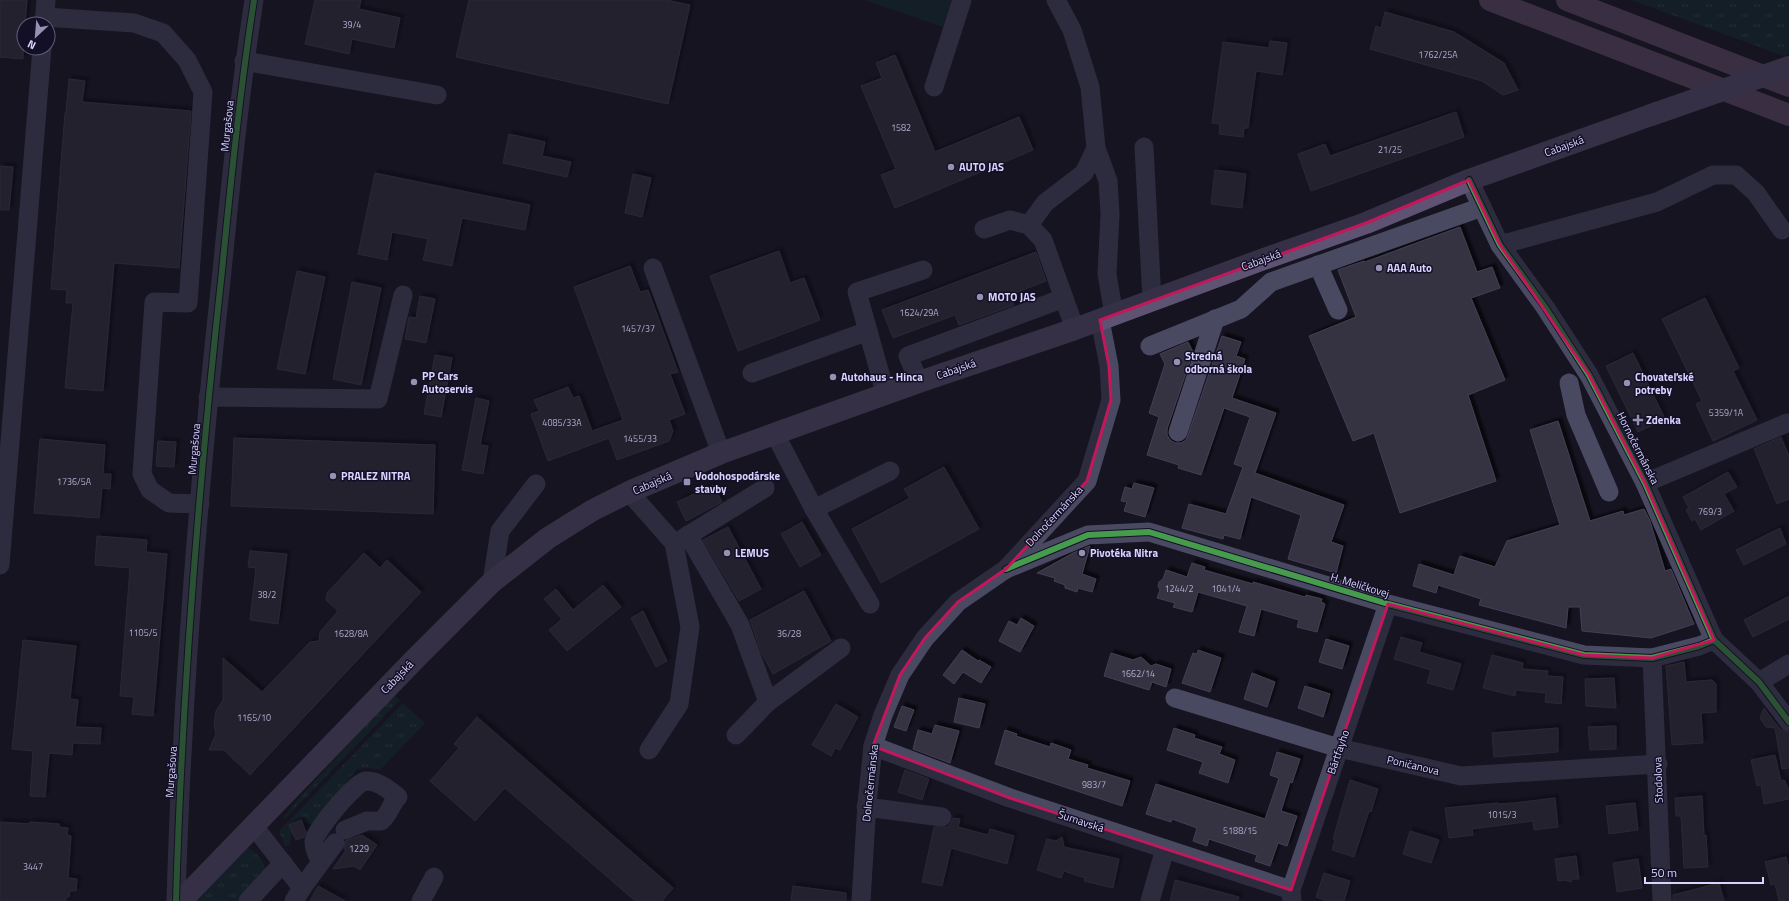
<svg xmlns="http://www.w3.org/2000/svg" width="1789" height="901" font-family="'Titillium Web',sans-serif">
<style>
.grass{fill:url(#grass-tufts)}
.park{fill:#132c2d}
.building{fill:#343243;stroke:#433f54;filter:url(#shadow)}
.lines{fill:none;stroke-linecap:round;stroke-linejoin:round}
.minor{stroke:#4a4962;stroke-width:19}
.major{stroke:#5e5373;stroke-width:22}
.highway{stroke:#67516a;stroke-width:22}
.major-bridge{stroke:#5e5373;stroke-width:22}
.cycleway-casing{stroke:#130f26;stroke-width:8}
.cycleway{stroke:#469c4c;stroke-width:6}
.marked{fill:none;stroke:#c2185b;stroke-width:3;stroke-linejoin:round}
.poi-dot{fill:#9591b1;stroke:#130f26;stroke-width:1.5}
.labels{text-anchor:middle;dominant-baseline:central;stroke-width:3;stroke-linejoin:round;paint-order:stroke}
.number-label{font-size:9px;fill:#b0acd0}
.street-label{font-size:11px;fill:#d9d4ff;stroke:#130f26}
.poi-label{font-size:11px;font-weight:bold;fill:#d9d4ff;stroke:#130f26;text-anchor:start}
</style>
<defs>
<pattern id="grass-tufts" width="24" height="20" patternUnits="userSpaceOnUse"><rect width="24" height="20" fill="#132c2d"/><path d="M3 7l-1-3M5 7V3M7 7l1-3M15 17l-1-3M17 17v-4M19 17l1-3" fill="none" stroke="#354a4c"/></pattern>
<filter id="shadow"><feDropShadow dx="3.5" dy="-3.5" stdDeviation="1" flood-color="#0009"/></filter>
</defs>
<rect width="100%" height="100%" fill="#161421"/>
<g class="grass">
<polygon points="1631,0 1789,0 1789,54 1784,56"/>
<polygon points="394,695 400,700 284,820 284,816 310,786"/>
<polygon points="403,703 425,723 380,770 370,768 357,769 312,824 304,822 291,835 290,845 285,846 280,834 280,830"/>
<path d="M246 848C256 850 261 858 265 867L262 876 239 901H195Z"/>
</g>
<polygon class="park" points="864,0 952,0 943,27"/>
<g class="building">
<polygon points="0,0 27,0 25,24 24,24 23,59 0,57"/>
<polygon points="315,0 361,0 359,9 400,18 394,48 352,39 349,54 305,44"/>
<polygon points="469,0 666,0 690,5 668,104 456,57"/>
<polygon points="1385,12 1454,32 1504,63 1518,90 1503,95 1482,81 1370,49 1376,26 1381,28"/>
<polygon points="1270,41 1287,43 1282,75 1256,71 1248,128 1244,128 1243,137 1219,134 1220,124 1212,123 1223,42 1269,48"/>
<polygon points="895,55 935,152 1019,117 1033,150 895,208 881,175 896,169 861,86 882,78 876,63"/>
<polygon points="69,79 85,81 82,102 191,111 179,268 114,263 103,391 65,388 73,303 66,303 67,290 51,289 65,113 66,112"/>
<polygon points="1456,112 1464,137 1311,191 1298,154 1325,144 1330,156"/>
<polygon points="509,134 545,142 542,156 571,162 567,177 503,163"/>
<polygon points="0,166 13,167 9,210 0,210"/>
<polygon points="1215,170 1246,174 1242,208 1211,204"/>
<polygon points="375,173 530,205 525,230 462,218 452,266 423,260 428,239 392,232 387,260 358,254"/>
<polygon points="633,174 651,178 642,217 625,213"/>
<polygon points="1460,227 1477,272 1492,267 1500,288 1471,298 1505,380 1468,395 1496,481 1400,513 1374,433 1353,441 1309,336 1356,317 1338,270 1364,261 1365,262"/>
<polygon points="779,251 790,283 804,278 820,320 738,351 710,276"/>
<polygon points="1036,252 1046,281 1010,295 1014,305 959,325 955,315 893,338 882,310"/>
<polygon points="630,266 640,292 648,290 678,372 670,374 685,414 669,420 673,431 669,441 617,460 609,438 548,461 531,414 539,411 534,400 568,387 573,398 579,396 592,431 623,420 574,287"/>
<polygon points="297,271 325,277 305,374 277,369"/>
<polygon points="352,282 381,288 361,385 333,379"/>
<polygon points="420,296 435,299 426,343 405,339 409,317 416,318"/>
<polygon points="1705,298 1739,368 1733,371 1757,420 1713,441 1696,404 1702,401 1662,319"/>
<polygon points="1222,336 1241,342 1236,356 1245,359 1232,398 1276,413 1255,473 1344,505 1331,542 1343,546 1336,573 1288,559 1301,515 1251,497 1240,539 1224,535 1223,539 1182,528 1189,504 1226,514 1243,467 1234,464 1250,417 1224,408 1201,475 1178,468 1179,465 1147,455 1159,417 1149,413 1165,364 1160,354 1188,342 1193,352 1167,429 1167,435 1170,440 1175,443 1181,443 1186,440 1188,435"/>
<polygon points="1633,353 1665,419 1638,432 1606,366"/>
<polygon points="435,355 452,358 441,417 424,414"/>
<polygon points="476,398 489,401 480,445 488,446 483,474 462,470"/>
<polygon points="1558,421 1590,521 1623,511 1624,515 1644,509 1650,521 1665,571 1671,569 1694,624 1651,638 1582,631 1580,607 1568,607 1566,628 1479,605 1481,599 1438,585 1436,593 1413,586 1419,564 1454,575 1460,556 1495,567 1507,541 1560,525 1530,430"/>
<polygon points="1781,437 1789,456 1789,499 1777,504 1754,449"/>
<polygon points="234,438 435,445 433,514 231,506"/>
<polygon points="40,439 105,445 103,474 111,474 110,489 102,488 99,518 34,513"/>
<polygon points="158,441 176,442 174,467 156,466"/>
<polygon points="944,467 979,529 881,583 852,529 910,498 904,489"/>
<polygon points="1728,472 1737,487 1724,494 1734,511 1701,530 1695,519 1692,521 1686,510 1689,508 1683,497"/>
<polygon points="1134,483 1154,488 1145,517 1124,511 1127,502 1121,501 1125,487 1132,489"/>
<polygon points="713,485 722,502 686,521 677,502"/>
<polygon points="802,522 821,555 800,567 781,534"/>
<polygon points="728,527 761,589 739,601 703,540"/>
<polygon points="1780,528 1786,544 1744,565 1736,550"/>
<polygon points="97,536 147,540 146,552 167,554 153,716 132,714 134,697 120,696 130,568 95,565"/>
<polygon points="1090,546 1082,574 1096,579 1092,592 1078,588 1077,592 1065,588 1065,585 1054,581 1055,578 1037,573 1073,553"/>
<polygon points="250,551 287,554 278,624 250,620 256,568 248,567"/>
<polygon points="364,553 380,568 387,560 421,592 250,775 224,750 209,750 216,734 214,725 216,711 223,700 223,658 262,692 310,642 319,641 320,632 338,611 326,600 327,593"/>
<polygon points="1192,563 1205,567 1204,570 1253,584 1253,582 1305,597 1306,595 1322,599 1321,602 1325,604 1317,632 1297,627 1299,620 1261,609 1254,636 1239,632 1247,606 1198,592 1192,612 1173,607 1175,603 1157,598 1160,590 1158,586 1159,582 1163,579 1166,570 1187,577"/>
<polygon points="603,585 621,607 567,651 549,630 562,619 544,599 556,589 573,610"/>
<polygon points="804,591 831,641 773,674 761,652 750,620"/>
<polygon points="1789,596 1789,619 1753,637 1744,620"/>
<polygon points="643,611 667,661 656,667 631,618"/>
<polygon points="1021,618 1034,626 1020,652 999,641 1009,621 1017,625"/>
<polygon points="1401,637 1422,643 1419,652 1461,664 1453,690 1427,683 1431,670 1394,659"/>
<polygon points="1326,639 1349,646 1342,669 1319,662"/>
<polygon points="23,640 76,646 70,699 78,700 75,727 101,728 100,744 73,743 72,755 49,753 45,797 30,796 33,751 12,749"/>
<polygon points="962,650 978,661 979,660 991,667 981,683 963,672 954,684 943,675"/>
<polygon points="1198,650 1221,658 1210,692 1182,683 1193,653 1197,654"/>
<polygon points="1111,653 1133,660 1141,657 1151,666 1156,664 1171,669 1166,687 1152,682 1149,690 1104,676"/>
<polygon points="1492,655 1523,663 1522,669 1548,671 1547,676 1563,677 1561,704 1545,702 1546,693 1516,690 1515,696 1483,688"/>
<polygon points="1684,662 1686,682 1712,680 1716,684 1716,712 1701,713 1703,743 1672,745 1666,666"/>
<polygon points="1252,673 1275,682 1267,707 1244,699"/>
<polygon points="1614,678 1616,708 1586,706 1585,679"/>
<polygon points="1305,686 1330,694 1323,717 1298,708"/>
<polygon points="959,698 985,704 979,728 954,722"/>
<polygon points="836,704 858,717 840,750 835,748 831,756 812,745"/>
<polygon points="902,706 914,710 906,731 894,727"/>
<polygon points="1764,708 1780,729 1789,733 1789,768 1782,769 1775,728 1766,727 1760,718"/>
<polygon points="477,717 673,888 662,901 635,901 505,788 475,821 430,781 459,748 454,744"/>
<polygon points="935,725 959,731 950,763 913,749 918,730 932,734"/>
<polygon points="1616,726 1616,749 1590,750 1588,727"/>
<polygon points="1174,728 1195,735 1194,738 1222,747 1219,754 1235,760 1228,783 1199,773 1203,762 1167,750"/>
<polygon points="1558,728 1558,752 1494,757 1492,733"/>
<polygon points="1005,730 1017,734 1016,736 1050,747 1051,743 1071,750 1068,759 1088,765 1087,768 1130,781 1122,806 995,764"/>
<polygon points="1277,752 1300,759 1292,783 1290,782 1281,811 1297,816 1287,846 1278,843 1270,866 1255,861 1257,855 1209,839 1207,846 1193,841 1197,828 1172,819 1171,822 1146,814 1156,784 1265,819 1279,778 1270,775"/>
<polygon points="1775,755 1781,781 1784,780 1789,790 1789,799 1764,804 1761,785 1757,786 1751,760"/>
<polygon points="905,770 929,779 922,800 898,792"/>
<polygon points="1350,780 1378,789 1371,812 1369,811 1354,857 1332,850 1335,840 1333,839"/>
<polygon points="1702,796 1704,836 1706,835 1708,867 1684,868 1681,816 1676,816 1675,798"/>
<polygon points="1555,798 1558,827 1534,830 1533,821 1472,829 1473,835 1449,838 1445,808 1498,803 1498,804 1514,803"/>
<polygon points="1635,803 1638,830 1609,834 1606,806"/>
<polygon points="953,818 960,819 958,827 988,835 990,829 1014,836 1007,864 951,848 942,886 922,882 934,827 947,827 951,823"/>
<polygon points="301,820 306,832 304,837 296,840 289,825"/>
<polygon points="0,822 30,824 30,822 59,824 59,827 68,828 67,835 71,836 68,878 77,879 76,891 70,891 69,897 66,897 66,901 0,901"/>
<polygon points="1410,831 1439,840 1431,863 1403,854"/>
<polygon points="362,835 377,845 360,870 354,866 333,869 346,850 344,849 345,841"/>
<polygon points="1062,837 1064,847 1119,859 1113,888 1084,881 1085,878 1064,871 1061,878 1037,870 1047,839 1056,841"/>
<polygon points="1576,856 1579,879 1573,879 1571,882 1564,880 1558,881 1555,859"/>
<polygon points="1786,857 1789,870 1789,901 1779,901 1775,884 1771,885 1765,862"/>
<polygon points="1638,859 1642,888 1617,892 1613,863"/>
<polygon points="1324,873 1350,881 1344,901 1327,901 1316,897"/>
<polygon points="1175,880 1239,897 1238,901 1170,901"/>
<polygon points="1719,883 1724,901 1673,901 1673,895"/>
<polygon points="318,886 345,901 310,901"/>
<polygon points="793,886 846,893 846,901 791,901"/>
</g>
<g class="lines">
<g class="minor">
<polyline points="45,17 134,23 163,33 187,60 203,92 188,303 154,302 142,474 150,490 169,503 200,504"/>
<polyline points="44,24 46,0"/>
<polyline points="244,61 437,95"/>
<polyline points="934,87 962,0"/>
<polyline points="1144,147 1152,301"/>
<polyline points="1096,148 1108,181 1110,214 1107,274 1114,315"/>
<polyline points="1469,180 1500,245 1545,307 1589,375 1645,483 1714,640 1759,682 1789,722"/>
<polyline points="1029,225 1045,203 1084,173 1096,148 1090,87 1072,30 1056,0"/>
<polyline points="984,229 1010,220 1029,225 1043,240 1075,329"/>
<polyline points="1500,245 1657,202 1713,175 1736,175 1756,193 1782,230"/>
<polyline points="1318,265 1338,310"/>
<polyline points="653,268 721,453"/>
<polyline points="1150,346 1241,309 1271,282 1482,207"/>
<polyline points="752,373 868,331"/>
<polyline points="919,382 908,356 1064,298"/>
<polyline points="1569,383 1576,415 1609,492"/>
<polyline points="886,395 857,292 923,270"/>
<polyline points="208,397 378,399 403,295"/>
<polyline points="1178,432 1215,319"/>
<polyline points="775,434 814,509 870,604"/>
<polyline points="1645,483 1787,423"/>
<polyline points="629,492 674,543 690,627 679,704 649,750"/>
<polyline points="814,509 890,471"/>
<polyline points="688,535 740,625 768,702 736,735"/>
<polyline points="679,541 765,488"/>
<polyline points="0,565 42,48"/>
<polyline points="1006,569 1088,535 1149,532 1388,604 1584,655 1652,658 1699,646 1714,640"/>
<polyline points="492,582 500,531 536,484"/>
<polyline points="1652,658 1662,901"/>
<polyline points="1759,682 1789,664"/>
<polyline points="1175,698 1339,748 1461,776 1658,764"/>
<polyline points="768,702 841,648"/>
<polyline points="873,746 1010,798 1291,890"/>
<polyline points="866,807 942,817"/>
<polyline points="253,825 302,888 294,901"/>
<path d="M320 862C318 856 313 847 314 841 316 829 355 783 365 781 378 780 389 790 398 797 390 804 391 813 381 821H367L345 830"/>
<polyline points="302,888 335,843"/>
<path d="M176 901C182 691 199 480 222 271 231 180 240 90 254 0"/>
<polyline points="248,901 283,863"/>
<polyline points="421,901 434,877"/>
<polyline points="861,901 867,803 873,746 883,715 900,675 925,638 958,602 1006,569 1087,481 1111,400 1109,366 1100,320"/>
<polyline points="1150,901 1165,849"/>
<polyline points="1292,901 1291,890 1388,604"/>
</g>
<polyline class="major" points="181,901 415,659 492,582 548,538 593,510 629,492 721,453 919,382 1075,329 1261,260 1366,223 1469,180 1651,115"/>
<g class="highway">
<polyline points="1490,0 1789,115"/>
<polyline points="1567,0 1789,86"/>
</g>
<polyline class="major-bridge" points="1651,115 1789,67"/>
<defs>
<g id="cycleway">
<polyline points="1469,180 1500,245 1545,307 1589,375 1645,483 1714,640 1759,682 1789,722"/>
<polyline points="1006,569 1088,535 1149,532 1388,604 1584,655 1652,658 1699,646 1714,640"/>
<path d="M176 901C182 691 199 480 222 271 231 180 240 90 254 0"/>
</g>
</defs>
<use href="#cycleway" class="cycleway-casing"/>
<use href="#cycleway" class="cycleway"/>
</g>
<path d="M0 0H1789V901H0ZM1469 180 1500 245 1589 375 1645 483 1714 640 1652 658 1584 655 1388 604 1291 890 1010 798 873 746 900 675 925 638 958 602 1006 569 1087 481 1111 400 1109 366 1100 320 1366 223Z" fill="#161421" fill-opacity=".55" fill-rule="evenodd"/>
<path class="marked" d="M1469 180 1500 245 1589 375 1645 483 1714 640 1652 658 1584 655 1388 604 1291 890 1010 798 873 746 900 675 925 638 958 602 1006 569 1087 481 1111 400 1109 366 1100 320 1366 223Z"/>
<g class="poi-dot">
<circle cx="951" cy="167" r="4"/>
<circle cx="1379" cy="268" r="4"/>
<circle cx="980" cy="297" r="4"/>
<circle cx="1177" cy="362" r="4"/>
<circle cx="833" cy="377" r="4"/>
<circle cx="414" cy="382" r="4"/>
<circle cx="1627" cy="383" r="4"/>
<path d="M1636 414h4v4h4v4h-4v4h-4v-4h-4v-4h4z"/>
<circle cx="333" cy="476" r="4"/>
<rect x="683" y="478" width="8" height="8" rx="2"/>
<circle cx="727" cy="553" r="4"/>
<circle cx="1082" cy="553" r="4"/>
</g>
<g class="labels">
<g class="number-label">
<text x="352" y="24">39/4</text>
<text x="1438" y="54">1762/25A</text>
<text x="901" y="127">1582</text>
<text x="1390" y="149">21/25</text>
<text x="919" y="312">1624/29A</text>
<text x="638" y="328">1457/37</text>
<text x="1726" y="412">5359/1A</text>
<text x="562" y="422">4085/33A</text>
<text x="640" y="438">1455/33</text>
<text x="74" y="481">1736/5A</text>
<text x="1710" y="511">769/3</text>
<text x="1179" y="588">1244/2</text>
<text x="1226" y="588">1041/4</text>
<text x="267" y="594">38/2</text>
<text x="143" y="632">1105/5</text>
<text x="351" y="633">1628/8A</text>
<text x="789" y="633">36/28</text>
<text x="1138" y="673">1662/14</text>
<text x="254" y="717">1165/10</text>
<text x="1094" y="784">983/7</text>
<text x="1502" y="814">1015/3</text>
<text x="1240" y="830">5188/15</text>
<text x="359" y="848">1229</text>
<text x="33" y="866">3447</text>
</g>
<g class="street-label">
<text transform="translate(227 126) rotate(-84)">Murgašova</text>
<text transform="translate(1564 146) rotate(-20)">Cabajská</text>
<text transform="translate(1261 260) rotate(-20)">Cabajská</text>
<text transform="translate(956 369) rotate(-19)">Cabajská</text>
<text transform="translate(1638 448) rotate(63)">Hornočermánska</text>
<text transform="translate(194 449) rotate(-85)">Murgašova</text>
<text transform="translate(652 483) rotate(-23)">Cabajská</text>
<text transform="translate(1054 516) rotate(-47)">Dolnočermánska</text>
<text transform="translate(1360 585) rotate(17)">H. Meličkovej</text>
<text transform="translate(397 677) rotate(-46)">Cabajská</text>
<text transform="translate(1338 752) rotate(-71)">Bártfayho</text>
<text transform="translate(1413 765) rotate(13)">Poničanova</text>
<text transform="translate(171 772) rotate(-86)">Murgašova</text>
<text transform="translate(1658 780) rotate(-92)">Stodolova</text>
<text transform="translate(870 783) rotate(-84)">Dolnočermánska</text>
<text transform="translate(1081 821) rotate(18)">Šumavská</text>
</g>
<g class="poi-label">
<text x="959" y="167">AUTO JAS</text>
<text x="1387" y="268">AAA Auto</text>
<text x="988" y="297">MOTO JAS</text>
<text x="1185" y="356">Stredná<tspan x="1185" dy="13">odborná škola</tspan></text>
<text x="422" y="376">PP Cars<tspan x="422" dy="13">Autoservis</tspan></text>
<text x="841" y="377">Autohaus - Hinca</text>
<text x="1635" y="377">Chovateľské<tspan x="1635" dy="13">potreby</tspan></text>
<text x="1646" y="420">Zdenka</text>
<text x="341" y="476">PRALEZ NITRA</text>
<text x="695" y="476">Vodohospodárske<tspan x="695" dy="13">stavby</tspan></text>
<text x="735" y="553">LEMUS</text>
<text x="1090" y="553">Pivotéka Nitra</text>
</g>
</g>
<g transform="translate(36 36) rotate(206)"><circle r="19" fill="#130f26" stroke="#625e7d"/>
<path d="M0-3L7 15L0 10L-7 15Z" fill="#9591b1"/>
<text y="-6" font-size="11" font-weight="bold" text-anchor="middle" fill="#d9d4ff">N</text>
</g>
<path d="M1645 877v6h118v-6" fill="none" stroke="#d9d4ff" stroke-width="2"/>
<text x="1651" y="877" font-size="12" fill="#d9d4ff" stroke="#130f26" stroke-width="3" paint-order="stroke">50 m</text>
</svg>
